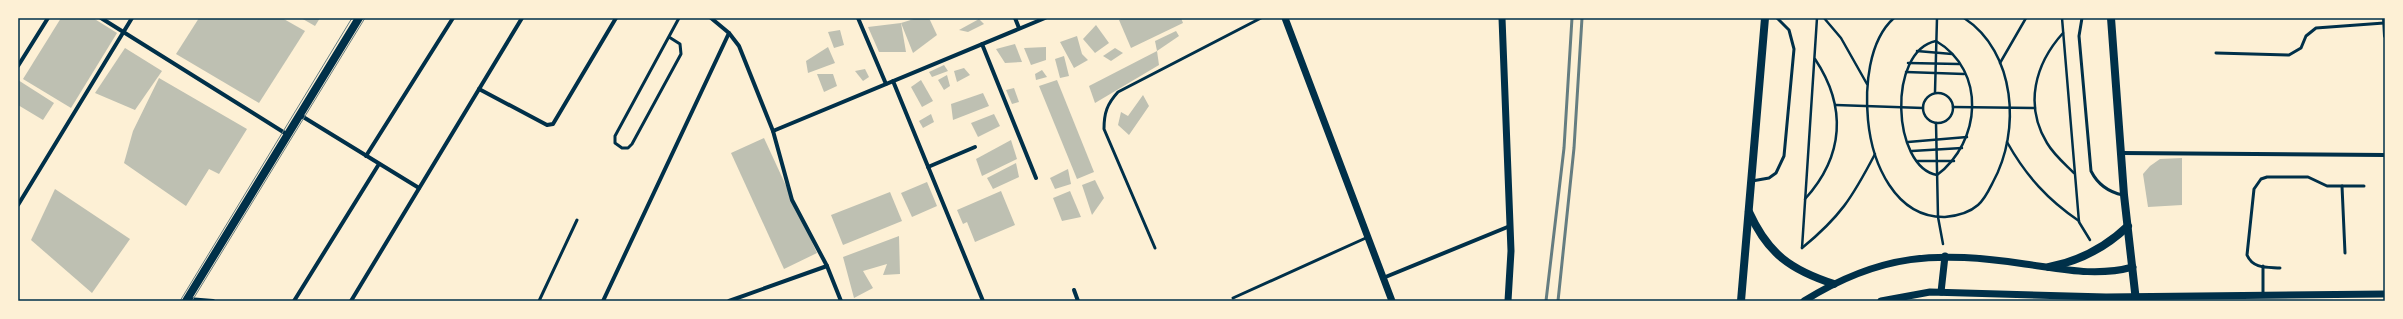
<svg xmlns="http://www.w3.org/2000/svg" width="2403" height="319" font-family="'Source Sans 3',sans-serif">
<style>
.building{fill:#bec0b2}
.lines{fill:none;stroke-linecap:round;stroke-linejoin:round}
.path{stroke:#003049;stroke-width:2.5}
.service{stroke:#003049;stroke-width:3}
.minor{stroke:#003049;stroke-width:4}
.tertiary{stroke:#003049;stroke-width:7}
.secondary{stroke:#003049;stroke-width:8}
.tram{stroke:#657d81;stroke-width:1}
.rail{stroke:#657d81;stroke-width:3}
.neatline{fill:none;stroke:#003049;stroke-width:1.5}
</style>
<rect width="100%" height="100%" fill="#fdf0d5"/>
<g class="building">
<polygon points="61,18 93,18 117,33 71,108 23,79"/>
<polygon points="199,18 282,18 305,31 259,103 176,54"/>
<polygon points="301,18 320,18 315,26"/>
<polygon points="917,18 929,18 937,35 913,53 901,23"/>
<polygon points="1123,18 1181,18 1183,23 1131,48 1119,20"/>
<polygon points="979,19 984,24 968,32 959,30"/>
<polygon points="901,23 906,52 879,52 868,27"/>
<polygon points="1096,25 1109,43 1095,53 1083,39"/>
<polygon points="840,30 844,45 834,48 828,32"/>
<polygon points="1176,31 1179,36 1157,51 1155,41"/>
<polygon points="1077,36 1082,54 1088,60 1074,68 1060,42"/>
<polygon points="1015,44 1022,62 1005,63 996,49"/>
<polygon points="828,47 835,63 808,73 806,61"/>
<polygon points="1046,47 1046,60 1031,65 1024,48"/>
<polygon points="125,48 162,71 135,110 95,93"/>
<polygon points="1115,48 1123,53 1111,61 1103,56"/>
<polygon points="1157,51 1159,65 1095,103 1089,86"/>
<polygon points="1064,56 1069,76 1060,78 1055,59"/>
<polygon points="944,65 948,71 932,77 929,72"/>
<polygon points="964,68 970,75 957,82 954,71"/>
<polygon points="865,69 869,77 863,81 855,71"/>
<polygon points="1042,70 1047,77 1036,80 1035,74"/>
<polygon points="817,74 833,74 837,86 824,92"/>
<polygon points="947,75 950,86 944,90 938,80"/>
<polygon points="159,78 247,129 219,174 209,169 186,206 124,163 133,131"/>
<polygon points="18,80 54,103 43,120 18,105"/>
<polygon points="921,80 933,101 922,107 911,87"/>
<polygon points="1057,80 1094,172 1077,179 1039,86"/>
<polygon points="1014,88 1019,102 1012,104 1006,90"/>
<polygon points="983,93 989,106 953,120 951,104"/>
<polygon points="1143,95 1149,106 1129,135 1118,125 1121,112 1128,116"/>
<polygon points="931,114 934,122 923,128 919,121"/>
<polygon points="994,114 1000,126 978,137 971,123"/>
<polygon points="764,138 817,253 784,269 731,153"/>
<polygon points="1011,140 1017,159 982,176 976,159"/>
<polygon points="2182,158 2182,205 2148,207 2143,174 2150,166 2160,159"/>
<polygon points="1016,163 1019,177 993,189 987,178"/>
<polygon points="1068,169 1071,184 1055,189 1050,178"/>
<polygon points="1095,180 1104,198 1092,215 1082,185"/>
<polygon points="927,182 937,206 912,217 901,193"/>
<polygon points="55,189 130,239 92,293 31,240"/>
<polygon points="1001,191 1015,225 975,242 967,222 963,224 957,210"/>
<polygon points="1070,191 1081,217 1062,221 1053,198"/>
<polygon points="890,192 902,221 843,245 831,215"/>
<polygon points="899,236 900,274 883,275 887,264 863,271 873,288 854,298 843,257"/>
</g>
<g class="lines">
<g class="path">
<polyline points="1824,18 1841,38 1867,84"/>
<path d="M1894 18C1868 41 1865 88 1868 120 1872 163 1895 218 1945 217 1956 216 1969 213 1978 205 1985 199 1989 190 1993 182 2021 131 2016 52 1964 18"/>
<polyline points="2062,18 2079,222 2090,240"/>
<path d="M2063 33C2035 64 2024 105 2047 143 2054 155 2065 164 2074 173"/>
<path d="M1936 41C1987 71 1981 142 1937 175 1892 167 1887 51 1936 41Z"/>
<polyline points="1917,51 1952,54"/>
<polyline points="1908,63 1959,64"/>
<polyline points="2000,63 2026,18"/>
<polyline points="1906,72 1964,74"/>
<polyline points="1935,92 1937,18"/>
<circle cx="1938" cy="108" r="15"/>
<polyline points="1836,105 1923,108"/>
<polyline points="1953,107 2035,108"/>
<polyline points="1936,123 1938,217 1943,244"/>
<polyline points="1908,142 1967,137"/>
<path d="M2007 142C2026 176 2048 200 2079 221"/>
<polyline points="1912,151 1962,148"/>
<polyline points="1917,161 1954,161"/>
<path d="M1805 199C1844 156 1847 107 1815 59"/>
<polyline points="1802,248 1817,18"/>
<path d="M1802 248C1840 217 1852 198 1875 154"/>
</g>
<g class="service">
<path d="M2082 18 2079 36 2091 171C2098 185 2108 192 2123 195"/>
<polyline points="669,37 680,44 681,54 632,144 628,148 622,148 615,143 615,136 679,18"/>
<polyline points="2216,53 2289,55 2301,48 2306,36 2316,28 2384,23"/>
<polyline points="1752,181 1769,178 1776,173 1784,156 1794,49 1789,30 1777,18"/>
<polyline points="2342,186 2345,253"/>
<path d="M1155 248 1104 129C1104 113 1107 104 1118 92L1261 18"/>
<polyline points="2263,266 2263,294"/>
<path d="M2280 268C2267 267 2253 269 2247 255L2254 189 2261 179 2267 177H2308L2327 186H2364"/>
<polyline points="1233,298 1368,237"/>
<polyline points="539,301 577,220"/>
</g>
<g class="minor">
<polyline points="101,18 288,135"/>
<polyline points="711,18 729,33 739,46 773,131 792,200 827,266 841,301"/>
<polyline points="858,18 886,84"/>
<polyline points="1015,18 1019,28"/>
<polyline points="2384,18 2385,36"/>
<polyline points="982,44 1036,178"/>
<polyline points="18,66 48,18"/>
<polyline points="893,81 983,301"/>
<polyline points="479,89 547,125 553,124 616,18"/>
<polyline points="300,115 419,188"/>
<polyline points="773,131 1045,18"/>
<polyline points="2121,153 2385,155"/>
<polyline points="366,156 453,18"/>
<polyline points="928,167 975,147"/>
<polyline points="18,205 132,18"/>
<polyline points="1383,278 1510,226"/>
<polyline points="1074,290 1078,301"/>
<polyline points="188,299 213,301"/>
<polyline points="294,301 379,164"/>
<polyline points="351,301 522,18"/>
<polyline points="603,301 729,33"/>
<polyline points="729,301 827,266"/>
</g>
<g class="tertiary">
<polyline points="1285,18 1392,301"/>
<polyline points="1502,18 1511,251 1508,301"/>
<polyline points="1941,292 1945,256"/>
<path d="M1804 301C1881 253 1937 251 2025 264 2062 269 2096 277 2133 267"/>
<polyline points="1881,301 1930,292 2106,297 2385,294"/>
</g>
<g class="secondary">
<polyline points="2111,18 2124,195 2136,301"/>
<path d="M1749 212C1768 254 1791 270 1834 284"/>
<path d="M2049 267C2080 261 2105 248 2128 226"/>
<polyline points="186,301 359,18"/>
<polyline points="1741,301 1765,18"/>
</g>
<g class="tram">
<polyline points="180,301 352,18"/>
<polyline points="192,301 365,18"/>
</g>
<g class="rail">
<polyline points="1546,301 1564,148 1572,18"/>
<polyline points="1558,301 1574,148 1582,18"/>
</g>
</g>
<rect width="2403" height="319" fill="none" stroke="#fdf0d5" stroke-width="38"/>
<rect x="19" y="19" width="2365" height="281" class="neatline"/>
</svg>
